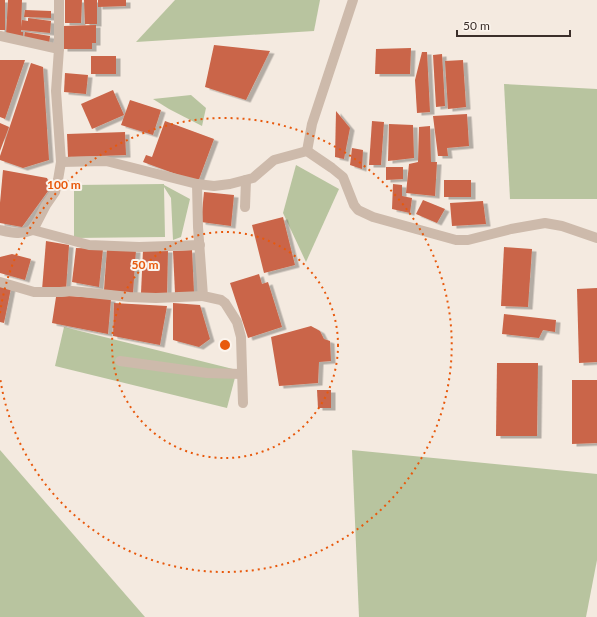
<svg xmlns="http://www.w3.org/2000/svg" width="597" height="617" font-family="Lato,sans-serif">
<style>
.green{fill:#b8c49f}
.building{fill:#ca6548;filter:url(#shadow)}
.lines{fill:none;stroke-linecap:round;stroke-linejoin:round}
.minor{stroke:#cdbaab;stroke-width:10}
.ring{fill:none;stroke:#e8590c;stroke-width:2;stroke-dasharray:2 4}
.centre{fill:#e8590c;stroke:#fbf4ed;stroke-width:2}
.ring-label{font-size:12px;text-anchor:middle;font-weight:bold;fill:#e8590c;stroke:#fbf4ed;stroke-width:4;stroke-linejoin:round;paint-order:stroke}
</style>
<defs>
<filter id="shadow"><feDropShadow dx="4.5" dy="2.5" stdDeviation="0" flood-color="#0004"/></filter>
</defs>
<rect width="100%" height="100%" fill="#f4eae0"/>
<g class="green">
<polygon points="175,0 320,0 314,31 136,42"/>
<polygon points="504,84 597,89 597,199 510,199"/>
<polygon points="191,95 206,108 202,126 169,109 153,99"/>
<polygon points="296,165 339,189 306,262 283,213"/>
<polygon points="164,184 164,185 190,199 181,237 173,240 171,198 164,187 165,237 74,238 74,185"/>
<polygon points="64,327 237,370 227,408 55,366"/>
<polygon points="0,450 145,617 0,617"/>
<polygon points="352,450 597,474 597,560 586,617 359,617"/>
</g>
<g class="building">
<rect x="0" y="0" width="5" height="30"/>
<polygon points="8,0 22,0 21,27 22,20 28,21 28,18 51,21 50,33 21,30 21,32 23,32 23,37 6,36"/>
<polygon points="65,0 82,0 81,23 65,23"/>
<polygon points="84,0 97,0 97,24 85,24"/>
<polygon points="98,0 126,0 126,6 98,7"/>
<polygon points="25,10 51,11 51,18 24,17"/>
<polygon points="96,25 96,43 92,43 92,49 63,49 63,26"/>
<polygon points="25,32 50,36 49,44 24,38"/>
<polygon points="214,45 270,51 246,100 205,87"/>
<polygon points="411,48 410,74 375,74 376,49"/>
<polygon points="422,52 427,52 430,112 417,113 415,80"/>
<polygon points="442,54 445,106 436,107 433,55"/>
<rect x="91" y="56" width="25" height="18"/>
<polygon points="0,60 25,60 5,119 0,117"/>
<polygon points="463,60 466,107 448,109 445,61"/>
<polygon points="31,63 43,67 49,160 23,168 0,160 0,156"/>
<polygon points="65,73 88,75 86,94 64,92"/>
<polygon points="113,90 124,115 92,129 81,104"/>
<polygon points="130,100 161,110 153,135 121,125"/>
<polygon points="336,111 350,128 344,159 335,157"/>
<polygon points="467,114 469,146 447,148 448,156 438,156 433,116"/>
<polygon points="165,121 214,139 198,182 143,162 146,155 152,157"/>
<polygon points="372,121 384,122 381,165 369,165"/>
<polygon points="0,123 9,127 0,151"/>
<polygon points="389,124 413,125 414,158 388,161"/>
<polygon points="430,126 431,162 437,162 435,196 406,193 409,164 418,162 419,127"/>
<polygon points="125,132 126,155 68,157 67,134"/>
<polygon points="352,148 363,150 362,169 350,165"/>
<polygon points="386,167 403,167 403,179 386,180"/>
<polygon points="3,170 47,178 51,187 22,227 0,223 0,203"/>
<rect x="444" y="180" width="27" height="17"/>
<polygon points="393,184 402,185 402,196 412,198 410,213 392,209"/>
<polygon points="204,192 234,195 231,226 201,222"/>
<polygon points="423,200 445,209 437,223 416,214"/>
<polygon points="483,201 486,224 452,226 450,203"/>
<polygon points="283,217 295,265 264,273 252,225"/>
<polygon points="46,241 69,245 66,289 42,290"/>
<polygon points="504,247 532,249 528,307 501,306"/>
<polygon points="76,248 103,249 99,287 72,282"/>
<polygon points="107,249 136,250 133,293 104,290"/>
<polygon points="143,250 168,250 167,294 141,293"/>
<polygon points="192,250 194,293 175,293 173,251"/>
<polygon points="12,254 31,259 25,280 0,273 0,257"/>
<polygon points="259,274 262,284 268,282 282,327 248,338 230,283"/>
<polygon points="0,286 11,288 4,323 0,322"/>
<polygon points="597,288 597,362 579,363 577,289"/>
<polygon points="69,296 111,299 108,334 52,323 56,297"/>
<polygon points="114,303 167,306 160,345 113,336"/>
<polygon points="173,303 200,305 210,339 199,347 173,340"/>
<polygon points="504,314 556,320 555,332 543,330 539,338 502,334"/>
<polygon points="311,326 320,331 324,339 330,341 331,361 319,362 318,383 279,386 271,337"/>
<polygon points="497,363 538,363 537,436 496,436"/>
<polygon points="572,380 597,380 597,443 572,444"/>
<polygon points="317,390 331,390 331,408 318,408"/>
</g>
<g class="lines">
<g class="minor">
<polyline points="59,0 59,49 56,91 61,162 106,161 197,184 214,186 230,184 253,178 274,160 307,151 332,168 343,177 354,205 358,210 373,217 456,240 468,240 511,229 545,223 562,226 597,238"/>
<polyline points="0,36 59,49"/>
<polyline points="307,151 312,124 353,0"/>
<polyline points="197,184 198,227 203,296 221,300 225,303 237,322 241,337 243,403"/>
<polyline points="245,207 246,180"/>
<path d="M0 230C13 233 21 235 33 230L89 245 139 247 200 245"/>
<polyline points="33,230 46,205 55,192 58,180 61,162"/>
<polyline points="0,282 34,292 60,292 72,291 129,297 156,298 203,296"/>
<polyline points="120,361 207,373 242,374"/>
</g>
</g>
<g class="ring">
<circle cx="225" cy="345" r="113"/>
<path d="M0 313A227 227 0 1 1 0 377"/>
</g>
<circle cx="225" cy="345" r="6" class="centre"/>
<g class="ring-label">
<text x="64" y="189">100 m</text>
<text x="145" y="269">50 m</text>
</g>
<path d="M457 30v6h113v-6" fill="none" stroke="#3b2f2a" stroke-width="2"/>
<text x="463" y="30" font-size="12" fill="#3b2f2a" stroke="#fbf4ed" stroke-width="3" paint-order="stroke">50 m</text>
</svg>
